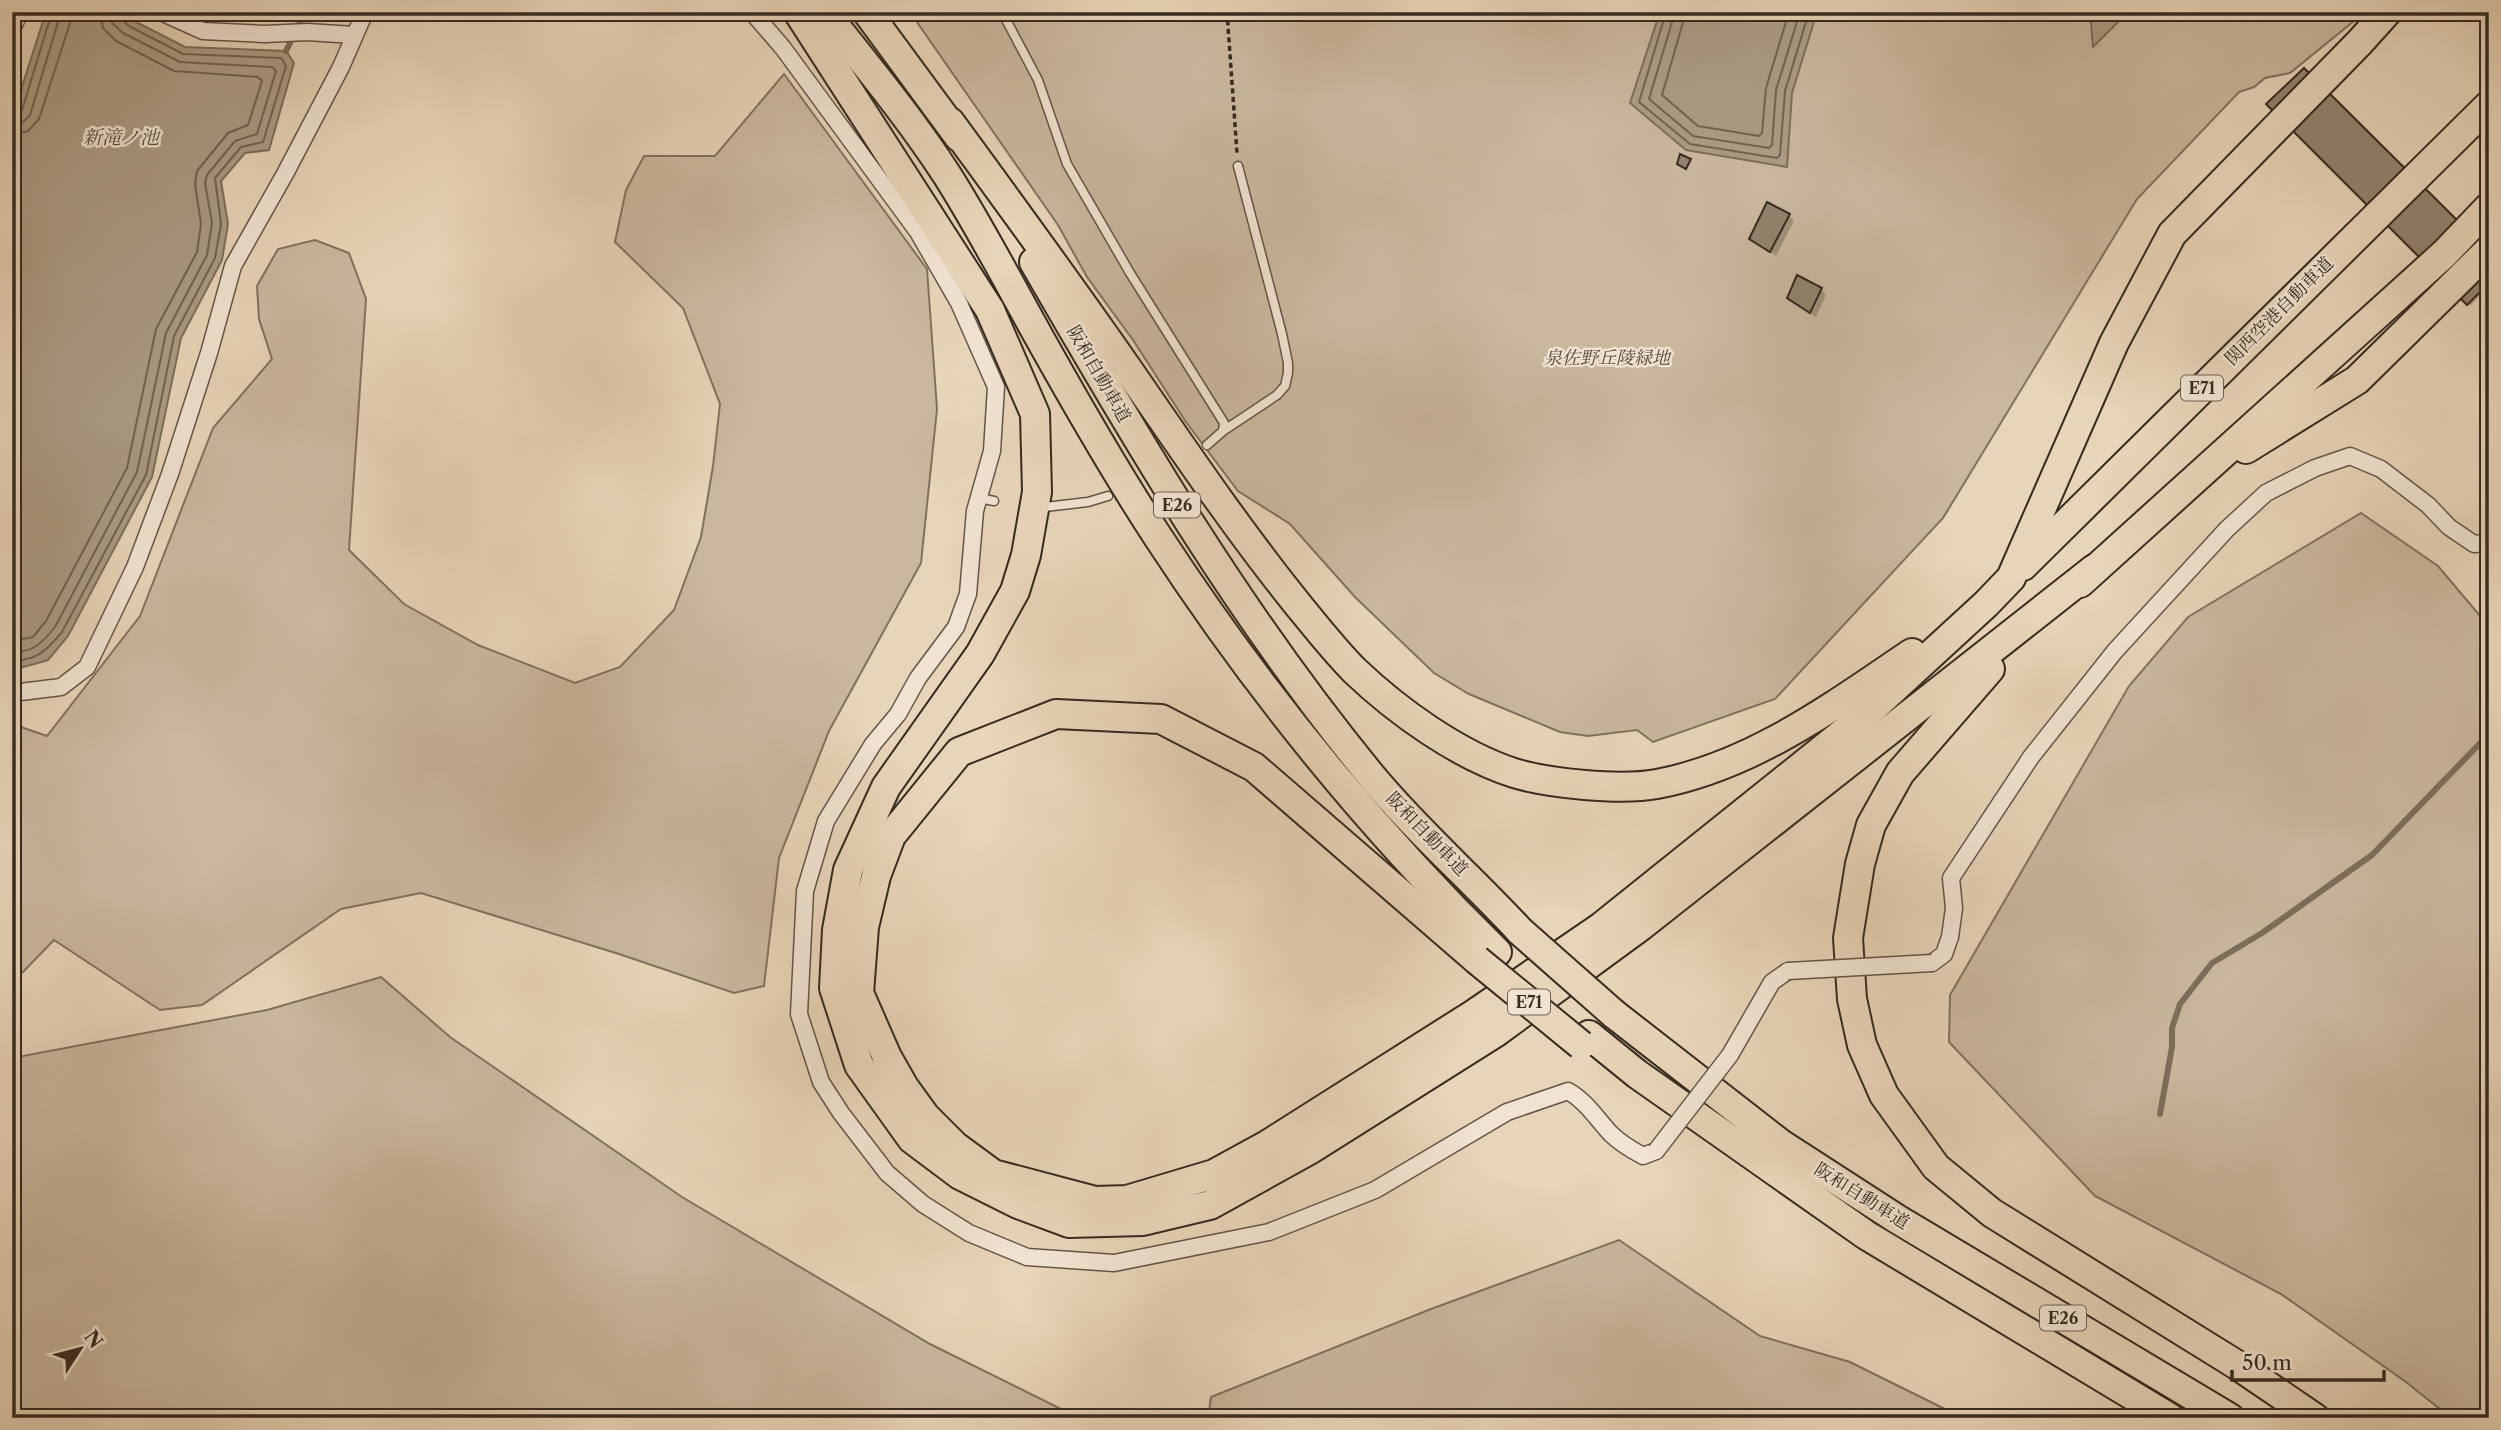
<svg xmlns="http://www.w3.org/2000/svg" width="2501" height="1430" font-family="'Libre Caslon Text','Noto Serif JP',serif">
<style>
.green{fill:#cab79e;stroke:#80715f;stroke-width:2}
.water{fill:#ab9b84;stroke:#7c6e5c;stroke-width:2}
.shadow{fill:#0003}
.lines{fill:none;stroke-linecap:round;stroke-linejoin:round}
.shore{stroke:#706352;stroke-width:2}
.stream{stroke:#7c6e5c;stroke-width:6}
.building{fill:#92836f;stroke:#352b20;stroke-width:2}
.lane-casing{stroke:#625546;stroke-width:11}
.street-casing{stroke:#625546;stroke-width:19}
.highway-casing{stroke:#352b20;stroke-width:32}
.path{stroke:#352b20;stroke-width:3.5;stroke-dasharray:5 3.5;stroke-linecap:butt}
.lane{stroke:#f0e3d1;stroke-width:8}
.street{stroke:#f0e3d1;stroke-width:16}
.highway{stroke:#e8d4b8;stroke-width:28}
.street-bridge-casing{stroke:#625546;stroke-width:19;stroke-linecap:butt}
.highway-bridge-casing{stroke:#352b20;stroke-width:32;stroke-linecap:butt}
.street-bridge{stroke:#f0e3d1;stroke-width:16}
.highway-bridge{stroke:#e8d4b8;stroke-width:28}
.labels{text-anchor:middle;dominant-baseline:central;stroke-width:5;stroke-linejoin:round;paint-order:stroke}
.shield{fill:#f0e3d1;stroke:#6d6255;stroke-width:2}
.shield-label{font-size:16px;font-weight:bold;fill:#352b20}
.street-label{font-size:18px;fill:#352b20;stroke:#f0e3d1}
.park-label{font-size:18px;font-style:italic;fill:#534739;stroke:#f0e3d1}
.water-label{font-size:19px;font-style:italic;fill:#584d3e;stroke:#f0e3d1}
</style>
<rect width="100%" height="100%" fill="#e8d4b8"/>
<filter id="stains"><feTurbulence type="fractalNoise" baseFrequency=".00286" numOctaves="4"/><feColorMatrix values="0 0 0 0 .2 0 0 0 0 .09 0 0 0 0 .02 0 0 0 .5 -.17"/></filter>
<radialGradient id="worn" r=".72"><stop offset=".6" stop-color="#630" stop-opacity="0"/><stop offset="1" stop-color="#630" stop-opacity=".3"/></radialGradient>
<g class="green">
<polygon points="910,12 2365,12 2290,73 2265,78 2254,87 2239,92 2137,199 1943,518 1775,699 1653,742 1637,730 1588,736 1560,732 1469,694 1434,673 1355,597 1290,524 1238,491 1186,422 1133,340 1087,277 1058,225"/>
<polygon points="784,74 927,269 937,409 921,563 829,731 779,858 764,986 734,993 619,954 421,893 341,909 202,1005 160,1010 54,940 23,972 12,978 12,724 47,736 140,616 213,428 272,359 259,319 257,286 278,249 315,240 349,253 366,299 349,550 404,604 478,645 575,683 620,667 674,610 701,537 713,466 720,404 683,308 615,242 626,190 644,156 715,156"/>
<polygon points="2361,513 2438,566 2481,617 2489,619 2489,1418 2451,1418 2406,1382 2281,1294 2095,1196 1949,1042 1950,995 2129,686 2188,617"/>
<polygon points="381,977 450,1037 682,1197 930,1344 1079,1418 12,1418 12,1058 267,1010"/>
<polygon points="1619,1240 1760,1336 1850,1362 1963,1418 1208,1418 1211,1397 1431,1309"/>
</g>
<g class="water">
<polygon points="46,12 123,12 132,20 185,47 286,51 294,63 269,150 245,153 221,181 228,224 222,260 181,338 152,477 68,636 48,660 20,668 12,667 12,118"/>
<polygon points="1660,12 1817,12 1792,93 1787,167 1686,150 1630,103"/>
<polygon points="2090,12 2128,12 2093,47"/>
</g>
<g class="shadow">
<polygon points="2269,104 2489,254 2489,287 2470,306"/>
<polygon points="1788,215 1794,221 1776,256 1751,238"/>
<polygon points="1821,289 1826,295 1816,317 1789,298"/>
</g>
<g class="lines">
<g class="shore">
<polyline points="1666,12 1639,102 1690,144 1777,158 1780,155 1785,91 1809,12"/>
<polyline points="1675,12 1649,99 1693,136 1769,148 1772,145 1776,90 1800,12"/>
<polyline points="1686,12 1662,95 1698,126 1759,136 1762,133 1766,88 1789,12"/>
<polyline points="12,116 18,115 22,110 52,12"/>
<polyline points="12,124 23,122 30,115 61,12"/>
<polyline points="12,135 28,131 39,119 70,23 72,12"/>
<polyline points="12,641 33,637 46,621 127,468 156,329 197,252 201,224 195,184 197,171 228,133 248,125 262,81 258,77 174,71 116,41 103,28 100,12"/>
<path d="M12 652C33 653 43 642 55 627L137 472 166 333 207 255 212 223 205 183 207 175 235 141 257 134 276 71 272 67 180 62 123 33 112 23 110 12"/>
<path d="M12 660C36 662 48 649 62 632L146 475 174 336 215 258 221 224 215 178 241 147 263 142 286 66 281 58 183 54 129 26 121 19 119 12"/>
</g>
<g class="stream">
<polyline points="286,51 301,20 299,12"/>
<polyline points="2160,1114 2172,1047 2172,1028 2180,1004 2212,963 2262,933 2372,855 2489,734"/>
</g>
</g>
<g class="building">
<polygon points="2304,68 2489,252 2489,283 2467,305 2266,104"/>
<polygon points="1680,154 1691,159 1686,169 1677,164"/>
<polygon points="1767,202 1790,214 1770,252 1749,239"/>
<polygon points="1797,275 1822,288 1810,313 1787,298"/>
</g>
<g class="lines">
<defs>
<g id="lane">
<polyline points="1002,12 1038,80 1067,164 1130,273 1224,423 1223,431 1207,445"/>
<polyline points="1223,431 1277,395 1285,386 1288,373 1288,363 1282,334 1238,166"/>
<polyline points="979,498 994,501"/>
<polyline points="1045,507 1088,502 1108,496"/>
</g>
<g id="street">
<polyline points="161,12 203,31 265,34 307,32 354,35"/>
<path d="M752 12 783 48 918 232 959 303 996 387 992 451 975 511 968 594 956 627 918 678 898 714 873 744 826 821 805 891 799 1014 821 1082 841 1113 887 1173 923 1204 969 1233 1027 1257 1114 1263 1269 1232 1375 1190 1507 1112 1568 1091C1586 1101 1597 1119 1611 1134 1620 1143 1632 1150 1643 1156L1656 1151"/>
<polyline points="12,29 20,12"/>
<polyline points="12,693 61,687 87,667 135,567 170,474 209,353 233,266 286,172 341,67 365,12"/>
<polyline points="1932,963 1944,954 1950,937 1954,908 1951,878 2031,757 2115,651 2227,529 2266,493 2315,468 2350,456 2381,469 2428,505 2449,527 2474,544 2489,543"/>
<polyline points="1730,1055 1772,982 1788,971"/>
</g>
<g id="highway">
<polyline points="798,12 990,310 1035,414 1037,492 1026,555 1015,591 980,654 886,787 848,870 837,930 834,988 859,1065 912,1139 960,1175 1018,1204 1069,1223 1143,1221 1210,1205 1311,1149 1495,1033 1641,926 2094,569"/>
<path d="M824 12C866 65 910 118 947 175 980 227 1009 283 1039 337 1077 405 1116 473 1158 537 1256 687 1369 827 1497 952"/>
<polyline points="867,12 959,137"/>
<path d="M950 122C1012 207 1074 291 1134 378 1187 455 1240 533 1299 606 1317 628 1335 651 1355 671 1397 711 1458 755 1514 773 1537 780 1562 783 1585 785 1608 787 1635 788 1657 784 1753 766 1833 706 1912 653"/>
<path d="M1034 262C1137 441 1241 618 1373 778 1418 832 1472 879 1520 931"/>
<polyline points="2246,449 2357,380 2489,250"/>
<polyline points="2023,566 2489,105"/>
<polyline points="2080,583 2445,253 2489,207"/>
<polyline points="1990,669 1900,773 1871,825 1860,864 1848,938 1852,999 1862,1045 1884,1095 1936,1167 1992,1213 2237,1365 2315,1418"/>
<polyline points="1477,960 1254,767 1161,719 1056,714 959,752 891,836 876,876 864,927 859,993 887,1057 904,1087 925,1116 955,1146 993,1174 1095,1201 1127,1200 1214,1174 1267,1145 1474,1014 1601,927 1863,717 1986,604 2011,578 2114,343 2172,234 2360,42 2387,12"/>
<polyline points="1614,1014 1781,1144 1897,1219 2230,1418"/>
<polyline points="1589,1035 1637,1074 1866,1235 2170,1418"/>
</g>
</defs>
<use href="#lane" class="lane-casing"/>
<use href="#street" class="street-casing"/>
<use href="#highway" class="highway-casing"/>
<polyline class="path" points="1227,12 1237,153"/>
<use href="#lane" class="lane"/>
<use href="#street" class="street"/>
<use href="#highway" class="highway"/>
<defs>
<g id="street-bridge">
<polyline points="1788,971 1932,963"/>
<polyline points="1656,1151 1730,1055"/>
</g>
<g id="highway-bridge">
<polyline points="1520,931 1614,1014"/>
<polyline points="1477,960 1581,1045"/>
</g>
</defs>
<use href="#street-bridge" class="street-bridge-casing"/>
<use href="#highway-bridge" class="highway-bridge-casing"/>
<use href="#street-bridge" class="street-bridge"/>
<use href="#highway-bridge" class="highway-bridge"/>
</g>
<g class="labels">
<g class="shield">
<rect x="2181" y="375.5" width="42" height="25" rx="5"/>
<rect x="1154" y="492.5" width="46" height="25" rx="5"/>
<rect x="1508" y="989.5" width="42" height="25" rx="5"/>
<rect x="2040" y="1305.5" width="46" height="25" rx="5"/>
</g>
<g class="shield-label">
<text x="2202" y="388">E71</text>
<text x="1177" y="505">E26</text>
<text x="1529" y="1002">E71</text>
<text x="2063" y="1318">E26</text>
</g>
<g class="street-label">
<text transform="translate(2279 311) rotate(-45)">関西空港自動車道</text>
<text transform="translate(1099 374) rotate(60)">阪和自動車道</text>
<text transform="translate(1427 834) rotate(46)">阪和自動車道</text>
<text transform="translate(1862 1196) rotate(32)">阪和自動車道</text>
</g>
<g class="park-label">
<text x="1607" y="358">泉佐野丘陵緑地</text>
</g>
<g class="water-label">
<text x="121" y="137">新滝ノ池</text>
</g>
</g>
<rect width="2501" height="1430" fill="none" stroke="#e8d4b8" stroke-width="42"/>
<rect x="14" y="14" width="2473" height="1402" fill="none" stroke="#352b20" stroke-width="3.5"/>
<rect x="21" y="21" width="2459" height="1388" fill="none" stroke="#352b20" stroke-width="2"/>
<g transform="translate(80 1349) rotate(54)" stroke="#f0e3d1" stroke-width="5" paint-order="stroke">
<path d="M0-5L12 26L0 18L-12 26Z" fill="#352b20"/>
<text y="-10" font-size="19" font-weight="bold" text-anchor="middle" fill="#352b20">N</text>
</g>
<path d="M2232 1370v10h152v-10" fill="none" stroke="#352b20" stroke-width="3.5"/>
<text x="2242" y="1370" font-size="21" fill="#352b20" stroke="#f0e3d1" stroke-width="5" paint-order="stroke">50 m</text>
<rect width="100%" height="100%" filter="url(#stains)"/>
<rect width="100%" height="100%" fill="url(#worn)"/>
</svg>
